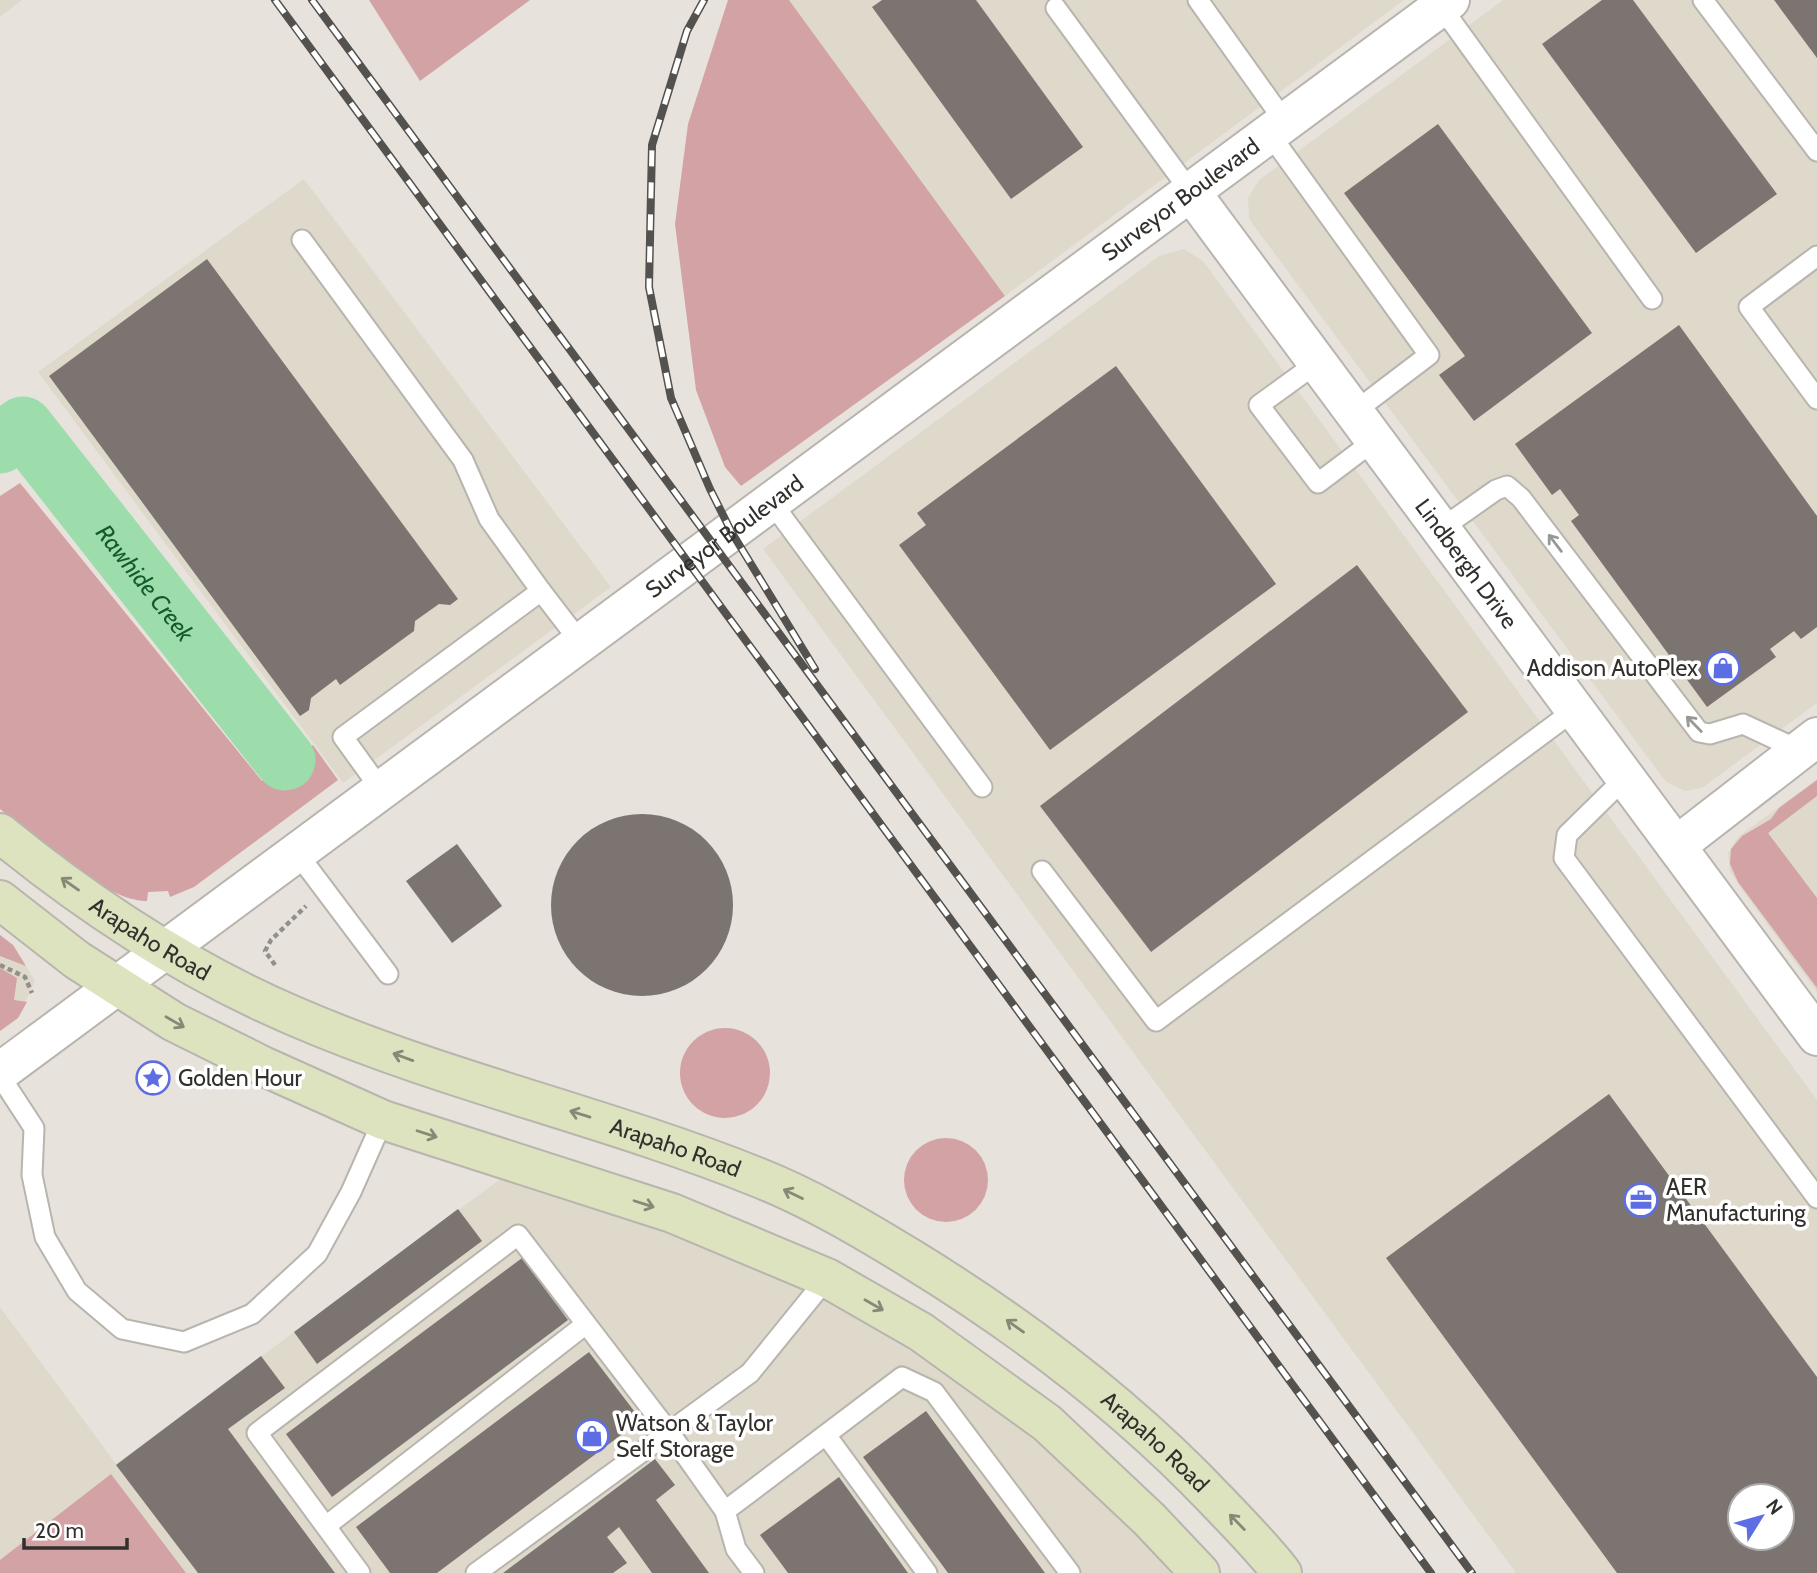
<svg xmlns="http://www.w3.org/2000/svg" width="1817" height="1573" font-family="Cabin,sans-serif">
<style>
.built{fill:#dfd9cb;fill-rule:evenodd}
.green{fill:#d3a2a4}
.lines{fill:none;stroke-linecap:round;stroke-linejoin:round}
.river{stroke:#9dddab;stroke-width:61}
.building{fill:#7b7471;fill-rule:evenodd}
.service-casing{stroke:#b8b4ae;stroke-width:23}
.minor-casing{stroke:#b8b4ae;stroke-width:42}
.secondary-casing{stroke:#b8b4ae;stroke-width:42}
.path{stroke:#92908a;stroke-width:4.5;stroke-dasharray:5 3.5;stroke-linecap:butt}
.service{stroke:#fff;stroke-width:19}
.minor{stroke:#fff;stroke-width:38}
.secondary{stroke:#dde2bf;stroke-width:38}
.rail-casing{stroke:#54524e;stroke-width:8}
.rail{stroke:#fff;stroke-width:5;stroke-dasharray:16;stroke-linecap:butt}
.oneway{stroke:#989896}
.oneway2{stroke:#878976}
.labels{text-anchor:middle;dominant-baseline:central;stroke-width:7;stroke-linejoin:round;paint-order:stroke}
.street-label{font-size:23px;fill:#31302d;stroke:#fff}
.poi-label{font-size:23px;fill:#31302d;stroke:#fff;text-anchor:start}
.water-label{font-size:24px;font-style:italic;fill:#155b2d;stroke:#fff}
</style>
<rect width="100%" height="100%" fill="#e7e3dc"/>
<g class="built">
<polygon points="0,0 22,0 0,17"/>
<polygon points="789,0 1404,0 1005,296"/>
<polygon points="1503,0 1817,0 1817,703 1702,788 1685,791 1666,782 1249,219 1248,198 1259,180"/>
<polygon points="304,179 611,587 343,783 38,372"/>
<path d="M1184 249 1203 261 1817 1100V1573H1516L763 549 1159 256ZM1740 1496H1782V1538H1740Z"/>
<polygon points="1817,779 1817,992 1743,891 1730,872 1728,853 1738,837"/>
<polygon points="0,935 13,945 35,981 18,1018 0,1031"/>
<polygon points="503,1177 603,1207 741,1256 904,1342 965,1383 1086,1482 1176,1573 0,1573 0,1307 116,1464"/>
</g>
<g class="green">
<polygon points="369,0 530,0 420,81"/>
<polygon points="728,0 789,0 1005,296 741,486 725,467 696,390 675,224 688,124"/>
<path d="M20 483 262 781 313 745 338 780 194 887 170 897 168 891 148 892 147 901C106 902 32 836 0 809V496Z"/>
<polygon points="1817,780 1817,796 1768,833 1817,898 1817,988 1738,882 1730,864 1731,849 1742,836 1771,819 1779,808"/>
<polygon points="0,935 13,945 26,966 0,956"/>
<polygon points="0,968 17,978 14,1000 27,1002 18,1018 0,1031"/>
<circle cx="725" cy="1073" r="45"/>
<circle cx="946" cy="1180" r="42"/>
<polygon points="111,1474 186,1573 0,1573 0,1560"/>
</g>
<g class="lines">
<path class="river" id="s1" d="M0 443 23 427 285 760"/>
</g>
<g class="building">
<polygon points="882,0 976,0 1083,147 1011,199 872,7"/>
<polygon points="1602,0 1633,0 1777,194 1696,253 1542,44"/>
<polygon points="1774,0 1817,0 1817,58"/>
<polygon points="1438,124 1592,333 1474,421 1439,375 1465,356 1344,193"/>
<polygon points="207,259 458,599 450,605 439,604 415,621 414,631 340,685 336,679 311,698 309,710 300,716 49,376"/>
<polygon points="1679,325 1817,516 1817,627 1801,639 1794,631 1770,649 1776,657 1707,707 1571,521 1579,515 1560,489 1552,495 1515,444"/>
<polygon points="1116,366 1276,584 1050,750 899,545 926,525 917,513"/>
<polygon points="1357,565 1468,712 1151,952 1040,806"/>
<circle cx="642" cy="905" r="91"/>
<polygon points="457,844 502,906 452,943 406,881"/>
<path d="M1609 1094 1817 1377V1573H1617L1386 1258ZM1740 1496H1782V1538H1740Z"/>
<polygon points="458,1209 482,1241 317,1364 294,1332"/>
<polygon points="522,1258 568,1320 332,1497 286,1434"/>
<polygon points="589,1352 641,1420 437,1573 390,1573 356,1527"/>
<polygon points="261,1356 285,1388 228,1429 335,1573 198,1573 116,1465"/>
<polygon points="926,1411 1045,1573 948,1573 863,1457"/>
<polygon points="655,1459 675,1485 656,1500 709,1573 652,1573 619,1527 607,1537 627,1563 613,1573 503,1573"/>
<polygon points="839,1477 908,1573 788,1573 760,1535"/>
</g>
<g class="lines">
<defs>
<g id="service">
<polyline points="1198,0 1285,122"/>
<polyline points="1703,0 1817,151"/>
<polyline points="1437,1 1652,299"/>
<polyline points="1056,8 1190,191"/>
<polyline points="1269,133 1429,355 1354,412"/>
<polyline points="302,240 463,460 489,519 541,591"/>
<polyline points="1817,256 1749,307 1817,399"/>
<polyline points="1317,363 1259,405 1318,483 1375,440"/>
<polyline points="772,503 982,787"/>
<polyline points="1442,528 1496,490 1507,486 1521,498 1699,732 1710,734 1743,724 1799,750"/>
<polyline points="1626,777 1567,835 1564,858 1817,1198"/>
<polyline points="382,791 343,737 541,591 581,643"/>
<polyline points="297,853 388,974"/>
<polyline points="1042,871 1156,1021 1576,709"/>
<polyline points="0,1076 34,1128 32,1175 45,1237 77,1291 122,1329 184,1342 252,1314 317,1254 351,1192 383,1120"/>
<polyline points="826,1435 927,1573"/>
<polyline points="725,1511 902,1377 934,1392 1070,1573"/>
<polyline points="326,1526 586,1324"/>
<polyline points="360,1573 257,1433 518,1235 669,1432 725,1511 736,1549 754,1573"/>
<polyline points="476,1573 750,1373 827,1278"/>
</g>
<g id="minor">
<path id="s2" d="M1190 191 1817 1036"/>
<polyline points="1676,846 1817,737"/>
<path id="s3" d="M0 1072 1450 0"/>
</g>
<g id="secondary">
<path id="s4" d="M0 833C88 905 189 971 294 1016 444 1081 605 1116 757 1177 810 1198 861 1228 910 1258 1021 1326 1126 1405 1216 1500 1239 1524 1262 1547 1282 1573"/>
<polyline points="0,900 77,960 174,1022 265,1067 383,1120 672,1213 827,1278 921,1332 1047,1423 1149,1519 1200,1573"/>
</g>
</defs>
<use href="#service" class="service-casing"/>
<use href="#minor" class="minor-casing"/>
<use href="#secondary" class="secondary-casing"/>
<g class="path">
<polyline points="0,965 25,977 32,993"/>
<polyline points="275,965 265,951 271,940 306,906"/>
</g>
<use href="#service" class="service"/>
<use href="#minor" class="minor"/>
<use href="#secondary" class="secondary"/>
<defs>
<g id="rail">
<polyline points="275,0 1431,1573"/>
<polyline points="312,0 1472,1573"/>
<polyline points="704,0 687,31 652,145 649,287 671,398 710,489 732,533 815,669"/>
</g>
</defs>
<use href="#rail" class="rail-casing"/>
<use href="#rail" class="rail"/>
</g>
<defs><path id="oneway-shaft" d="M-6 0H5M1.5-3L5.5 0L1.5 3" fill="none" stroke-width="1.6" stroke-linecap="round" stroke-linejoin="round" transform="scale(1.75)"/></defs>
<g class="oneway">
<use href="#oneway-shaft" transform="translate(1555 543) rotate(-127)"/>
<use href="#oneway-shaft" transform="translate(1694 724) rotate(-134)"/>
</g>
<g class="oneway2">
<use href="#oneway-shaft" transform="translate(70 884) rotate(-145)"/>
<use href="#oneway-shaft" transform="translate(175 1022) rotate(30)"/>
<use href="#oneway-shaft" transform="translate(403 1057) rotate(-160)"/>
<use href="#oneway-shaft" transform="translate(580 1114) rotate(-163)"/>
<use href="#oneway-shaft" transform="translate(427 1134) rotate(18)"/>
<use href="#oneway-shaft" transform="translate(793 1194) rotate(-154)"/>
<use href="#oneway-shaft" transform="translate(644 1204) rotate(18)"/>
<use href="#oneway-shaft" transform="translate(874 1305) rotate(30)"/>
<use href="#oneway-shaft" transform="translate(1015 1326) rotate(-144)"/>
<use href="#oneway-shaft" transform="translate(1237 1522) rotate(-134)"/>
</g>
<defs>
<symbol id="shop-ring" viewBox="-11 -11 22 22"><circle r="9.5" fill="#fff" stroke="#5d6ee5" stroke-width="1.5"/><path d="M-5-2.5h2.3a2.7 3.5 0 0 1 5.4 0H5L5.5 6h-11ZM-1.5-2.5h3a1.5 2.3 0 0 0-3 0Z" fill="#5d6ee5"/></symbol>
<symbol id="sight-ring" viewBox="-11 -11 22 22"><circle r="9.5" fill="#fff" stroke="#5d6ee5" stroke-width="1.5"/><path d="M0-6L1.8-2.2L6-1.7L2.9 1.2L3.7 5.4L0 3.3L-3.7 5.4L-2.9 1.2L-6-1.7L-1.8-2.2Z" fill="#5d6ee5"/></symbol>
<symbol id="office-ring" viewBox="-11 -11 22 22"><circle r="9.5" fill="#fff" stroke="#5d6ee5" stroke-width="1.5"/><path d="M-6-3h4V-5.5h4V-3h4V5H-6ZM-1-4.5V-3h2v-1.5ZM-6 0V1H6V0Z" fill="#5d6ee5"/></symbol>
</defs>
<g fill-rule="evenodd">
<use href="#shop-ring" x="1704" y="649" width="38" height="38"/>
<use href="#sight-ring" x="134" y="1059" width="38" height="38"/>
<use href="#office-ring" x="1622" y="1181" width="38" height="38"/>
<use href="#shop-ring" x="573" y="1417" width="38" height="38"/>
</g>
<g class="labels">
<g class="street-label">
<text stroke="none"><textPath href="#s3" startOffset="1468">Surveyor Boulevard</textPath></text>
<text stroke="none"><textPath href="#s3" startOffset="901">Surveyor Boulevard</textPath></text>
<text stroke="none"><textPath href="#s2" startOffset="464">Lindbergh Drive</textPath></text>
<text stroke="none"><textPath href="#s4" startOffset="184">Arapaho Road</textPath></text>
<text stroke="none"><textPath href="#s4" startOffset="751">Arapaho Road</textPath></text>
<text stroke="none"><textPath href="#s4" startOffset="1318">Arapaho Road</textPath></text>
</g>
<g class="poi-label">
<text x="1698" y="668" text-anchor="end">Addison AutoPlex</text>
<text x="178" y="1078">Golden Hour</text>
<text x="1666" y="1187">AER<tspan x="1666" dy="26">Manufacturing</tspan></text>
<text x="616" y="1423">Watson &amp; Taylor<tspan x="616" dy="26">Self Storage</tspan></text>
</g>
<g class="water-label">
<text stroke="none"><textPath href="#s1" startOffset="226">Rawhide Creek</textPath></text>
</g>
</g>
<g transform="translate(1761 1517) rotate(53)"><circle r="33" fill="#ffffff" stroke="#adacab" stroke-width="2"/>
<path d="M0-5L12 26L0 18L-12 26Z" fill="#5d6ee5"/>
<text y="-10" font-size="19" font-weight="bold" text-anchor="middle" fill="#31302d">N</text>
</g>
<path d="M24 1538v10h103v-10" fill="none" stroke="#31302d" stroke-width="3.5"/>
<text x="35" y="1538" font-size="21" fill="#31302d" stroke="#ffffff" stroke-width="5" paint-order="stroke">20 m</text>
</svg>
